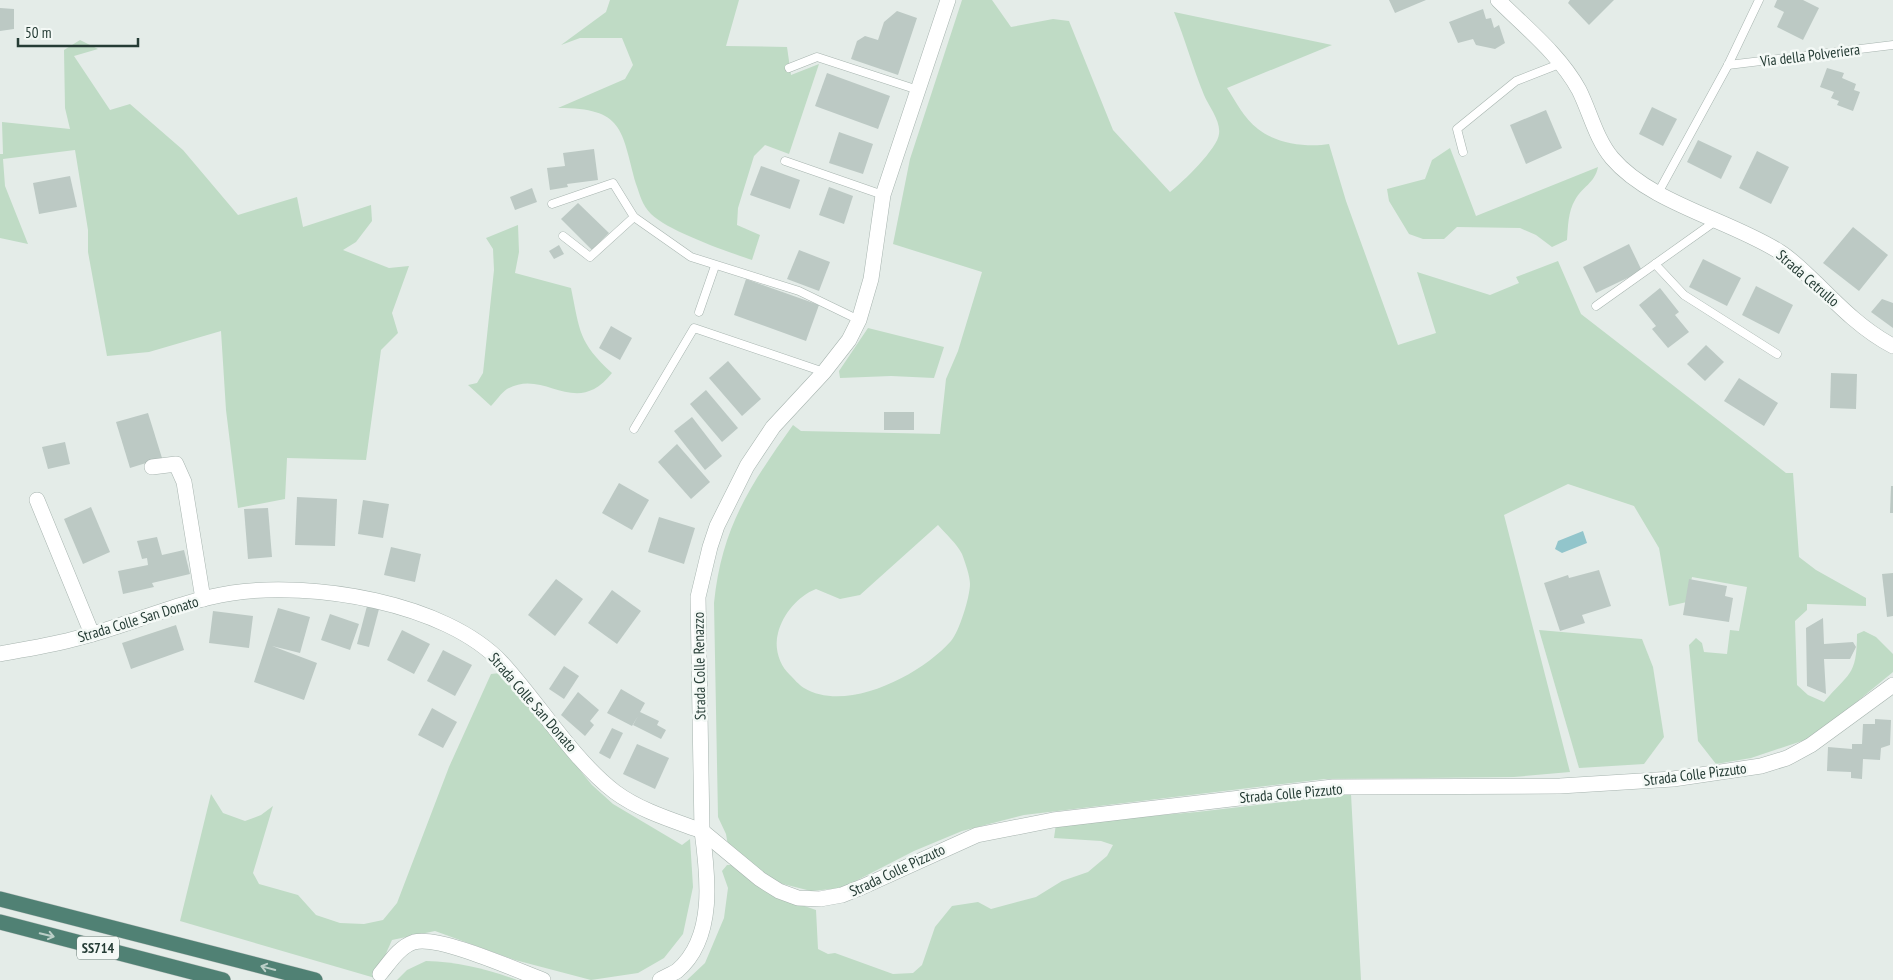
<svg xmlns="http://www.w3.org/2000/svg" width="1893" height="980" font-family="'PT Sans Narrow',sans-serif">
<style>
.green{fill:#bfdbc5;fill-rule:evenodd}
.water{fill:#92c5cb}
.building{fill:#bcc9c4}
.lines{fill:none;stroke-linecap:round;stroke-linejoin:round}
.service-casing{stroke:#a7b4af;stroke-width:9}
.minor-casing{stroke:#a7b4af;stroke-width:16}
.tertiary-casing{stroke:#a7b4af;stroke-width:16}
.trunk-casing{stroke:#c2c8c6;stroke-width:16}
.service{stroke:#fff;stroke-width:8}
.minor{stroke:#fff;stroke-width:15}
.tertiary{stroke:#fff;stroke-width:15}
.trunk{stroke:#508174;stroke-width:15}
.oneway{stroke:#bbcfc8}
.labels{text-anchor:middle;dominant-baseline:central;stroke-width:5;stroke-linejoin:round;paint-order:stroke}
.shield{fill:#f4f9f6;stroke:#63756f;stroke-width:1}
.shield-label{font-size:14px;font-weight:bold;fill:#253c35}
.street-label{font-size:15px;fill:#253c35;stroke:#f4f9f6}
</style>
<rect width="100%" height="100%" fill="#e4ece8"/>
<g class="green">
<path d="M610 0H739L726 46 787 47 791 75 819 64 789 154 765 145 754 156 738 208 737 225 760 235 752 260C728 252 668 231 651 214 642 205 640 195 636 184 621 129 624 108 558 108L625 79 633 65 622 38H580L561 45 606 12Z"/>
<path d="M962 0H992L1011 27 1053 19 1069 21 1113 130 1170 192C1182 183 1218 148 1219 134 1221 121 1209 107 1204 95 1193 68 1185 39 1174 12L1332 45 1227 88C1236 102 1244 118 1258 129 1275 143 1307 148 1329 144L1346 201 1398 345 1436 333 1417 272 1490 295 1519 283 1516 277 1558 261 1581 314 1786 473H1793L1799 557 1816 570 1866 598V606L1807 604V610L1795 621 1797 685 1808 695 1824 702C1848 673 1857 677 1857 634L1864 631 1876 637 1893 654V672L1814 737 1751 758 1716 764 1698 741 1689 645 1696 638 1702 643 1704 652 1727 654 1730 630 1739 631 1747 587 1692 577 1687 602 1669 606 1659 548 1634 506 1568 484 1504 515 1570 772 1514 777 1325 779 1024 815 962 831 914 851 842 888 811 891 779 883 755 870 728 846 726 834 718 817 714 603C722 527 749 487 793 425L801 431 940 434 946 379 958 351 982 272 893 244 910 159ZM938 525C946 534 957 544 962 554 965 562 970 576 970 584 970 597 959 632 951 641 922 674 847 714 804 688 799 685 794 679 790 675 779 665 774 648 778 633 783 614 798 596 816 589L840 599 860 595Z"/>
<polygon points="80,40 98,49 74,56 110,110 130,104 183,150 238,215 297,197 303,227 371,205 372,221 356,242 343,250 389,268 409,266 392,313 398,333 381,350 366,460 287,458 285,499 238,508 226,410 221,331 149,352 107,356 88,252 88,230 75,150 3,159 5,186 28,244 0,238 0,154 3,154 2,122 70,129 65,108 64,50"/>
<path d="M1450 148 1476 216 1598 167C1595 183 1582 187 1575 200 1568 212 1568 226 1567 240L1552 247 1536 235 1520 228 1457 227 1444 239H1423L1409 234 1389 201 1387 189 1425 179 1432 160Z"/>
<path d="M518 225 519 252 515 273 571 288C580 331 578 342 612 373 575 420 545 367 507 389 501 393 496 401 491 406L468 385 477 383 483 373 494 270 493 249 486 238Z"/>
<polygon points="868,328 944,347 934,378 891,376 840,378 839,371"/>
<polygon points="1539,630 1642,639 1653,667 1664,737 1644,764 1579,768"/>
<polygon points="500,673 592,785 613,804 682,845 690,839 693,887 683,934 664,958 638,973 591,980 515,960 435,931 392,940 375,978 180,921 211,794 223,813 245,821 261,815 273,806 253,873 259,884 298,895 316,915 340,923 364,924 383,920 397,903 449,767 491,674"/>
<polygon points="1351,794 1361,980 687,980 705,963 724,918 728,888 722,871 727,865 735,865 781,898 816,910 818,949 828,954 835,953 893,974 913,973 922,965 935,927 952,906 978,902 991,909 1036,897 1062,881 1088,872 1107,856 1113,845 1101,841 1054,838 1056,824 1197,812"/>
<path d="M426 961C458 962 487 969 517 980H397L407 970Z"/>
</g>
<polygon class="water" points="1583,531 1587,543 1562,553 1555,549 1558,541"/>
<g class="building">
<polygon points="1389,0 1426,0 1395,13"/>
<polygon points="1570,0 1614,0 1589,25 1568,3"/>
<polygon points="1777,0 1803,0 1819,8 1803,40 1777,27 1784,12 1774,7"/>
<polygon points="0,8 14,9 14,29 0,31"/>
<polygon points="1483,9 1486,19 1491,18 1494,28 1499,25 1505,43 1495,49 1476,45 1473,39 1458,43 1449,22"/>
<polygon points="897,11 917,18 898,75 851,59 857,41 865,36 878,40 884,22"/>
<polygon points="1827,68 1844,73 1842,78 1856,84 1854,90 1860,92 1853,111 1837,105 1839,101 1831,98 1834,92 1820,87"/>
<polygon points="827,73 890,96 878,129 815,106"/>
<polygon points="1652,107 1677,119 1663,146 1639,134"/>
<polygon points="1546,110 1562,148 1526,164 1510,125"/>
<polygon points="839,132 873,144 863,174 829,163"/>
<polygon points="1698,140 1732,156 1721,179 1687,162"/>
<polygon points="594,149 598,180 567,184 568,187 550,190 547,168 565,166 563,153"/>
<polygon points="1757,151 1789,167 1771,204 1739,188"/>
<polygon points="761,166 800,180 790,209 750,195"/>
<polygon points="70,176 77,207 39,214 33,183"/>
<polygon points="829,187 853,196 844,224 819,215"/>
<polygon points="532,188 537,202 515,210 510,197"/>
<polygon points="578,203 609,233 592,250 561,219"/>
<polygon points="1853,227 1888,255 1859,291 1823,263"/>
<polygon points="1629,244 1642,271 1596,293 1583,267"/>
<polygon points="559,245 564,254 554,259 549,251"/>
<polygon points="799,250 830,262 819,291 787,279"/>
<polygon points="1703,259 1741,278 1727,306 1689,287"/>
<polygon points="746,279 819,305 806,341 734,315"/>
<polygon points="1756,286 1793,305 1779,334 1742,315"/>
<polygon points="1660,288 1679,312 1675,315 1689,332 1668,348 1652,329 1656,326 1639,305"/>
<polygon points="1882,299 1893,303 1893,328 1871,312"/>
<polygon points="611,326 632,338 620,360 599,348"/>
<polygon points="1706,345 1724,362 1705,381 1687,364"/>
<polygon points="728,361 761,399 742,416 709,378"/>
<polygon points="1831,373 1857,374 1856,409 1830,408"/>
<polygon points="1739,378 1778,403 1764,426 1724,401"/>
<polygon points="706,390 738,428 722,442 690,404"/>
<rect x="884" y="412" width="30" height="18"/>
<polygon points="148,413 162,458 130,468 116,422"/>
<polygon points="692,417 722,456 705,470 674,431"/>
<polygon points="65,442 70,464 48,469 42,447"/>
<polygon points="677,444 710,482 691,499 658,462"/>
<polygon points="619,483 649,500 632,530 602,513"/>
<polygon points="1891,486 1893,486 1893,513 1890,513"/>
<polygon points="297,497 337,499 335,546 295,545"/>
<polygon points="363,500 389,504 383,538 358,534"/>
<polygon points="91,507 110,552 83,564 64,519"/>
<polygon points="268,508 272,557 248,559 244,509"/>
<polygon points="659,517 695,528 684,564 648,552"/>
<polygon points="157,537 162,555 184,550 190,574 152,583 154,587 123,594 118,571 148,565 147,558 142,559 137,541"/>
<polygon points="391,547 421,554 415,582 384,575"/>
<polygon points="1599,570 1611,606 1582,615 1585,623 1560,631 1544,583 1568,575 1569,578"/>
<polygon points="1893,573 1893,616 1887,617 1882,574"/>
<polygon points="556,579 583,599 555,636 528,615"/>
<polygon points="1689,579 1727,586 1725,596 1733,598 1729,622 1683,615"/>
<polygon points="612,590 641,611 617,644 588,623"/>
<polygon points="367,606 379,609 369,647 357,644"/>
<polygon points="278,608 310,617 300,653 272,646 317,663 304,700 254,682"/>
<polygon points="213,611 253,616 249,648 209,643"/>
<polygon points="330,614 359,624 350,650 321,640"/>
<polygon points="1823,618 1824,644 1853,642 1856,647 1850,659 1824,659 1826,694 1807,686 1806,628"/>
<polygon points="176,625 184,650 131,669 122,643"/>
<polygon points="402,630 430,644 414,674 387,660"/>
<polygon points="443,650 472,665 455,696 427,681"/>
<polygon points="564,666 579,676 564,699 549,689"/>
<polygon points="621,689 645,703 640,712 659,721 657,725 666,730 661,739 633,725 638,716 632,726 607,713"/>
<polygon points="578,692 599,710 590,721 594,725 585,736 561,715"/>
<polygon points="432,708 457,722 443,748 418,735"/>
<polygon points="1875,719 1891,720 1890,745 1881,748 1880,760 1863,759 1862,779 1851,778 1851,772 1827,771 1828,747 1852,749 1852,744 1862,744 1863,724 1875,724"/>
<polygon points="612,728 623,733 610,759 599,753"/>
<polygon points="637,744 669,758 655,789 623,774"/>
</g>
<g class="lines">
<defs>
<g id="service">
<polyline points="1728,65 1893,45"/>
<polyline points="789,68 817,57 918,90"/>
<polyline points="1463,152 1457,129 1516,81 1562,63"/>
<polyline points="785,161 883,195"/>
<polyline points="1658,193 1728,65 1759,0"/>
<polyline points="552,204 613,183 634,217 691,257 799,291 859,320"/>
<polyline points="563,236 590,257 634,217"/>
<polyline points="1655,264 1684,295 1777,354"/>
<polyline points="1596,306 1717,220"/>
<polyline points="699,312 715,266"/>
<polyline points="634,429 694,328 824,372"/>
</g>
<g id="minor">
<path d="M1498 0C1526 28 1560 55 1579 90 1590 112 1596 139 1612 158 1650 203 1730 220 1780 252 1794 261 1805 273 1817 284 1840 307 1864 331 1893 346"/>
<polyline points="152,467 176,464 184,482 203,599"/>
<polyline points="37,500 92,634"/>
<polyline points="702,831 760,879 779,891 798,898 820,899 842,895 862,887 977,835 1053,820 1333,787 1560,786 1673,779 1761,766 1787,758 1811,745 1893,685"/>
</g>
<g id="tertiary">
<path d="M0 654C26 649 53 645 78 638 130 625 179 601 232 593 311 581 445 602 502 663 538 702 573 760 615 792 641 811 672 820 702 831"/>
<path d="M380 974C390 962 399 947 414 942 439 935 516 970 543 980"/>
<path d="M660 980C665 977 672 974 677 971 716 938 708 875 702 831L698 597 710 547 717 526 747 466 773 427 824 372 849 340 859 320 871 279 883 195 948 0"/>
</g>
<g id="trunk">
<polyline points="0,899 315,980"/>
<polyline points="0,922 223,980"/>
</g>
</defs>
<use href="#service" class="service-casing"/>
<use href="#minor" class="minor-casing"/>
<use href="#tertiary" class="tertiary-casing"/>
<use href="#trunk" class="trunk-casing"/>
<use href="#service" class="service"/>
<use href="#minor" class="minor"/>
<use href="#tertiary" class="tertiary"/>
<use href="#trunk" class="trunk"/>
</g>
<defs><path id="oneway-shaft" d="M-6 0H5M1.5-3L5.5 0L1.5 3" fill="none" stroke-width="1.6" stroke-linecap="round" stroke-linejoin="round" transform="scale(1.25)"/></defs>
<g class="oneway">
<use href="#oneway-shaft" transform="translate(47 935) rotate(14)"/>
<use href="#oneway-shaft" transform="translate(268 968) rotate(-165)"/>
</g>
<g class="labels">
<rect class="shield" x="77" y="936.5" width="42" height="23" rx="4"/>
<g class="shield-label">
<text x="98" y="948">SS714</text>
</g>
<g class="street-label">
<text transform="translate(1810 55) rotate(-7)">Via della Polveriera</text>
<text transform="translate(1808 278) rotate(41)">Strada Cetrullo</text>
<text transform="translate(138 619) rotate(-17)">Strada Colle San Donato</text>
<text transform="translate(699 666) rotate(-91)">Strada Colle Renazzo</text>
<text transform="translate(533 702) rotate(49)">Strada Colle San Donato</text>
<text transform="translate(1695 774) rotate(-7)">Strada Colle Pizzuto</text>
<text transform="translate(1291 793) rotate(-5)">Strada Colle Pizzuto</text>
<text transform="translate(897 870) rotate(-25)">Strada Colle Pizzuto</text>
</g>
</g>
<path d="M18 38v8h120v-8" fill="none" stroke="#253c35" stroke-width="2.5"/>
<text x="25" y="38" font-size="15" fill="#253c35" stroke="#f4f9f6" stroke-width="4" paint-order="stroke">50 m</text>
</svg>
